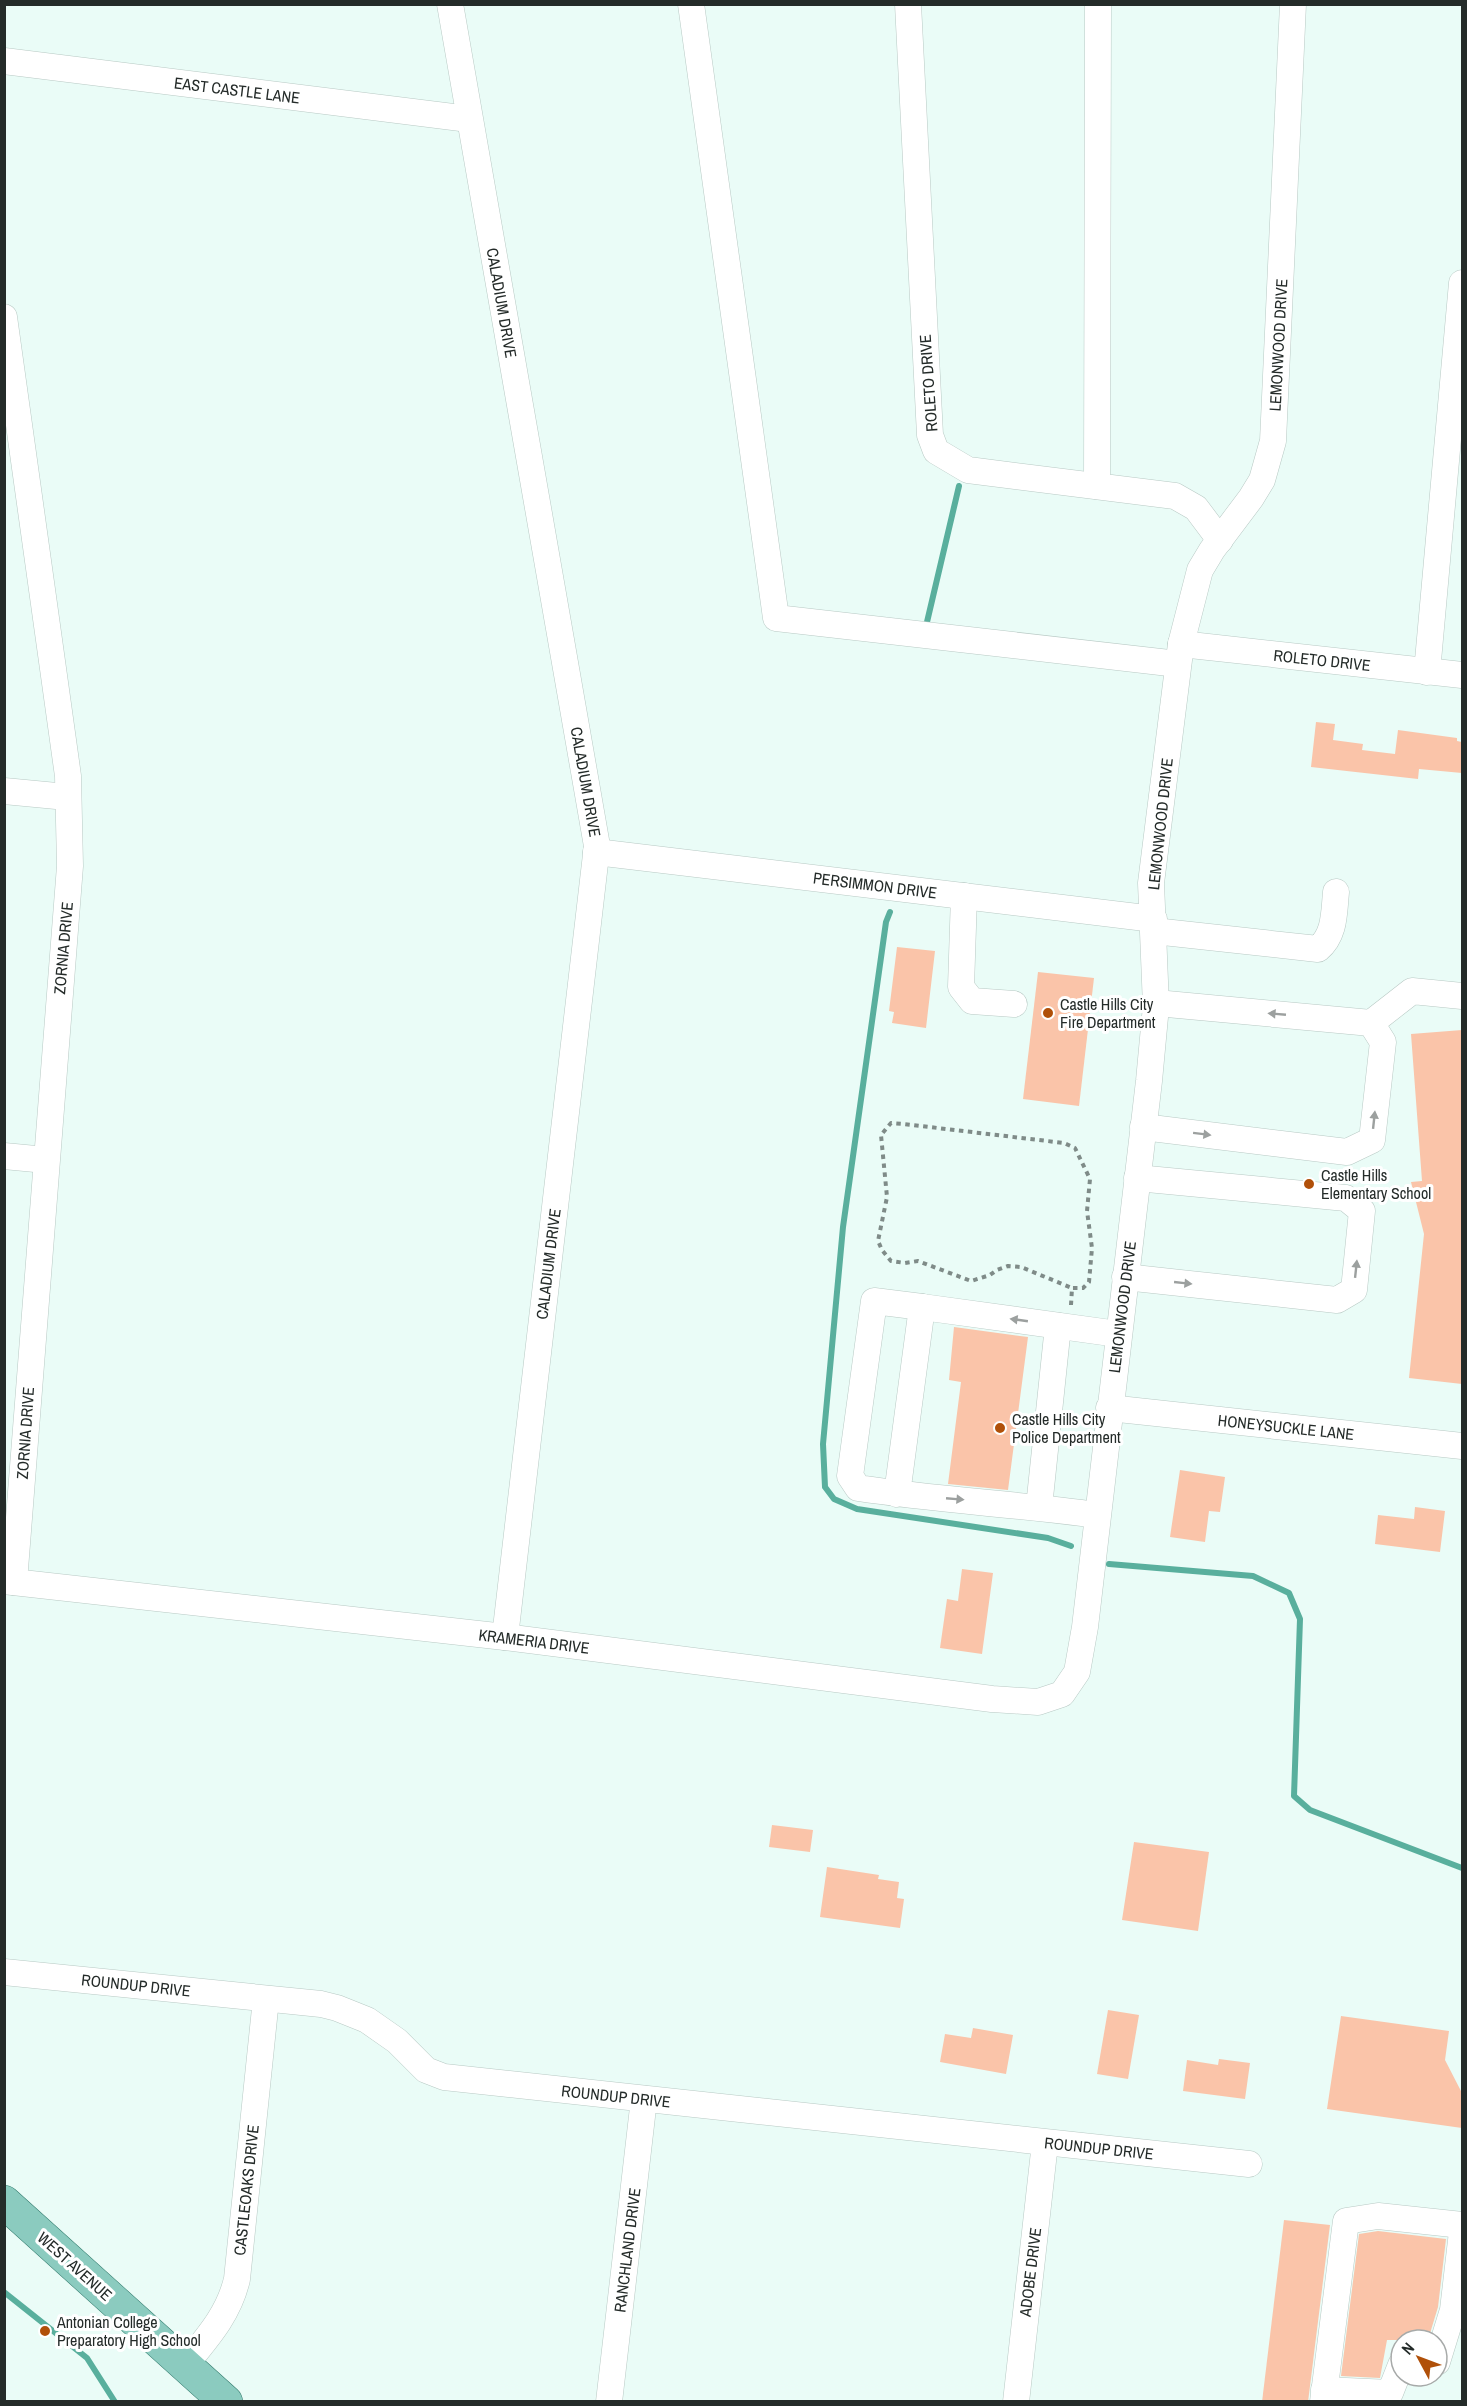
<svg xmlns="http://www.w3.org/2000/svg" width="1467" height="2406" font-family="'Archivo Narrow',sans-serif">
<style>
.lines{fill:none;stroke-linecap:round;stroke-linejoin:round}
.stream{stroke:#59af9d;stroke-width:6}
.building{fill:#fac4a9}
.minor-casing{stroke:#b8c9c4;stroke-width:27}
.major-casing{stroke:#357c6f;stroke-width:34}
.path{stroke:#7f8b88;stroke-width:4;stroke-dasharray:4.5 4.5;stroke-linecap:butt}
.minor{stroke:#fff;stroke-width:26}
.major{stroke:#8bcbbf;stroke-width:33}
.oneway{fill:#9ca09f}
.poi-dot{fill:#b05009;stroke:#fff;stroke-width:2}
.labels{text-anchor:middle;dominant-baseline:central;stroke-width:6;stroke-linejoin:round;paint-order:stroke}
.street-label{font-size:16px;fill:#242b29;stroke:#fff}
.poi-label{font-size:16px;fill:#242b29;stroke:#fff;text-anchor:start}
</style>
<rect width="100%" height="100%" fill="#eafcf7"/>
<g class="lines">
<g class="stream">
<polyline points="927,622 959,486"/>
<polyline points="890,912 886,922 843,1227 823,1444 825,1487 834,1499 857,1509 1048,1538 1071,1546"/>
<polyline points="1109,1564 1253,1576 1289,1593 1300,1619 1294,1796 1310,1810 1462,1868"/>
<polyline points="4,2292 87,2358 115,2402"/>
</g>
</g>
<g class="building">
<polygon points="1316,722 1335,724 1333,740 1363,744 1362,750 1395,754 1398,730 1457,738 1457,741 1462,742 1462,773 1419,769 1418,779 1311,767"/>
<polygon points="897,947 935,951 926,1028 892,1023 894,1012 889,1011"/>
<polygon points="1038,972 1094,978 1079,1106 1023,1099"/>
<polygon points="1462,1030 1462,1384 1409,1378 1424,1234 1411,1182 1422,1181 1411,1034"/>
<polygon points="954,1327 1028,1337 1008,1490 948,1484 961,1382 949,1380"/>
<polygon points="1180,1470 1225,1477 1220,1512 1209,1511 1205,1542 1170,1537"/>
<polygon points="1415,1507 1445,1511 1440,1552 1375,1544 1378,1515 1414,1519"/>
<polygon points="962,1569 993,1573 982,1654 940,1648 947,1599 958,1601"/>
<polygon points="772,1825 813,1830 810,1852 769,1847"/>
<polygon points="1134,1842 1209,1852 1198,1931 1122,1920"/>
<polygon points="827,1867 879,1875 878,1879 899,1882 897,1898 904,1899 900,1928 820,1917"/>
<polygon points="1108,2010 1139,2015 1128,2079 1097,2074"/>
<polygon points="1341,2016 1449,2031 1445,2060 1462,2093 1462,2128 1327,2109"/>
<polygon points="973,2028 1013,2035 1006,2074 940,2062 945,2034 971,2038"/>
<polygon points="1219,2059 1250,2063 1245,2099 1183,2091 1187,2060 1218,2065"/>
<polygon points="1284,2220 1330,2225 1308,2402 1262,2402"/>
<polygon points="1378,2231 1446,2239 1438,2307 1428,2340 1387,2340 1380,2378 1341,2376 1359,2234"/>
</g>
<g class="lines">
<defs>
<g id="minor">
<polyline points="450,4 597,846 505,1637"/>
<polyline points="691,4 776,618 1178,664"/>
<polyline points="908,4 930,435 936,451 968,470 1175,496 1196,508 1220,540"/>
<polyline points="4,61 469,119"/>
<polyline points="4,317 68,776 70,866 14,1582"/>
<polyline points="1097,486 1098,4"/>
<polyline points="1181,644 1462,675"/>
<polyline points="1427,672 1462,283"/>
<polyline points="4,791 67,797"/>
<polyline points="596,852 1154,919"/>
<polyline points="964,896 961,987 972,1001 1014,1004"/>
<path d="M1154 931 1318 949C1335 935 1334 913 1336 892"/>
<polyline points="1371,1023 1412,991 1462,996"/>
<polyline points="1143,1127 1347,1152 1372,1140 1383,1042 1371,1023 1156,1003"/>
<polyline points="4,1156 46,1160"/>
<polyline points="1125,1277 1337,1300 1354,1290 1362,1211 1346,1198 1137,1178"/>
<polyline points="922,1307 1118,1334"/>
<polyline points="1109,1408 1462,1446"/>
<path d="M897 1494 922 1307 874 1301 850 1476 858 1488C937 1500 1017 1504 1097 1515"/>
<polyline points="1039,1507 1058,1326"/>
<polyline points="4,1581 505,1637 992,1699 1038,1702 1062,1694 1077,1672 1085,1627 1149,1081 1156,1006 1151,883 1181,644 1200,570 1212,550 1251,498 1262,480 1273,441 1293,4"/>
<polyline points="4,1972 321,2004 337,2008 367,2020 397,2041 426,2070 444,2077 1249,2164"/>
<polyline points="1437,2362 1453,2310 1462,2232"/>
<path d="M185 2365C207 2338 229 2314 237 2279L266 1999"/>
<polyline points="1324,2390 1390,2393 1401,2365"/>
<polyline points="609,2402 644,2099"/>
<polyline points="1016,2402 1045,2143"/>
<polyline points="1323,2402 1346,2221 1378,2216 1462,2225"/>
</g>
<polyline id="major" points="4,2202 226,2402"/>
</defs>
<use href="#minor" class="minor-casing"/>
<use href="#major" class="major-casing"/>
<polyline class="path" points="1071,1305 1072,1288 1083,1288 1089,1282 1092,1248 1087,1211 1090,1179 1075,1148 1064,1143 904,1124 891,1123 881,1135 887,1197 878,1241 882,1250 891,1261 905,1263 918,1261 971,1281 990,1275 997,1270 1008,1266 1021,1267 1072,1288"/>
<use href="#minor" class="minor"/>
<use href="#major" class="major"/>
</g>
<defs><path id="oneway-solid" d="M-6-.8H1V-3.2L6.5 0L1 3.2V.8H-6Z" transform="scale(1.5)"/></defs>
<g class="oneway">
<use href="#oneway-solid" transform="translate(1277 1014) rotate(-175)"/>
<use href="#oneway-solid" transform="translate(1374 1120) rotate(-84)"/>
<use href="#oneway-solid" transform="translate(1202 1134) rotate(7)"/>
<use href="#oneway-solid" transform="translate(1356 1269) rotate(-84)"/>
<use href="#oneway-solid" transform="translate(1183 1283) rotate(6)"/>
<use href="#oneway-solid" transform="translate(1019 1320) rotate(-172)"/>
<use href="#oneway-solid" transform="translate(955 1499) rotate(5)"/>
</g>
<g class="poi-dot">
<circle cx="1048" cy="1013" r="6"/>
<circle cx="1309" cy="1184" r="6"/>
<circle cx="1000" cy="1428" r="6"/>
<circle cx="45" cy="2331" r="6"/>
</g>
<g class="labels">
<g class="street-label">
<text transform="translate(237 90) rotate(7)">EAST CASTLE LANE</text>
<text transform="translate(502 303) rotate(80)">CALADIUM DRIVE</text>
<text transform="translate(1278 345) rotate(-87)">LEMONWOOD DRIVE</text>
<text transform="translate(928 383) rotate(-94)">ROLETO DRIVE</text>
<text transform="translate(1322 660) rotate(6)">ROLETO DRIVE</text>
<text transform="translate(586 782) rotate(80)">CALADIUM DRIVE</text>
<text transform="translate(1160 824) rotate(-84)">LEMONWOOD DRIVE</text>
<text transform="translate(875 885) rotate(7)">PERSIMMON DRIVE</text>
<text transform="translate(63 948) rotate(-85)">ZORNIA DRIVE</text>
<text transform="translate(548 1264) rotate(-83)">CALADIUM DRIVE</text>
<text transform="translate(1122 1307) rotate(-83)">LEMONWOOD DRIVE</text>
<text transform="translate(1286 1427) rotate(6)">HONEYSUCKLE LANE</text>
<text transform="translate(25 1433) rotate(-86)">ZORNIA DRIVE</text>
<text transform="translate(534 1641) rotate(7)">KRAMERIA DRIVE</text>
<text transform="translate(136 1985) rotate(6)">ROUNDUP DRIVE</text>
<text transform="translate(616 2096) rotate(6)">ROUNDUP DRIVE</text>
<text transform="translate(1099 2148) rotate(6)">ROUNDUP DRIVE</text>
<text transform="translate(246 2190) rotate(-84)">CASTLEOAKS DRIVE</text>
<text transform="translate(627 2250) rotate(-83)">RANCHLAND DRIVE</text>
<text transform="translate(75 2266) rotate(42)">WEST AVENUE</text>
<text transform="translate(1030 2272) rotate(-83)">ADOBE DRIVE</text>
</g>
<g class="poi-label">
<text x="1060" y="1004">Castle Hills City<tspan x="1060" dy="18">Fire Department</tspan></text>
<text x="1321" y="1175">Castle Hills<tspan x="1321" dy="18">Elementary School</tspan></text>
<text x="1012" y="1419">Castle Hills City<tspan x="1012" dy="18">Police Department</tspan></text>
<text x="57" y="2322">Antonian College<tspan x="57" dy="18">Preparatory High School</tspan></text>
</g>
</g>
<rect width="1467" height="2406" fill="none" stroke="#242b29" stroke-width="12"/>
<g transform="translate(1419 2358) rotate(311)"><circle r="28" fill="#ffffff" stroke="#a7aaa9" stroke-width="1.5"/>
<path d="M0-4.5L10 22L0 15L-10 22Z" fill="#b05009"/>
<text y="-9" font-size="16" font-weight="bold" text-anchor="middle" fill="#242b29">N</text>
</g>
</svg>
